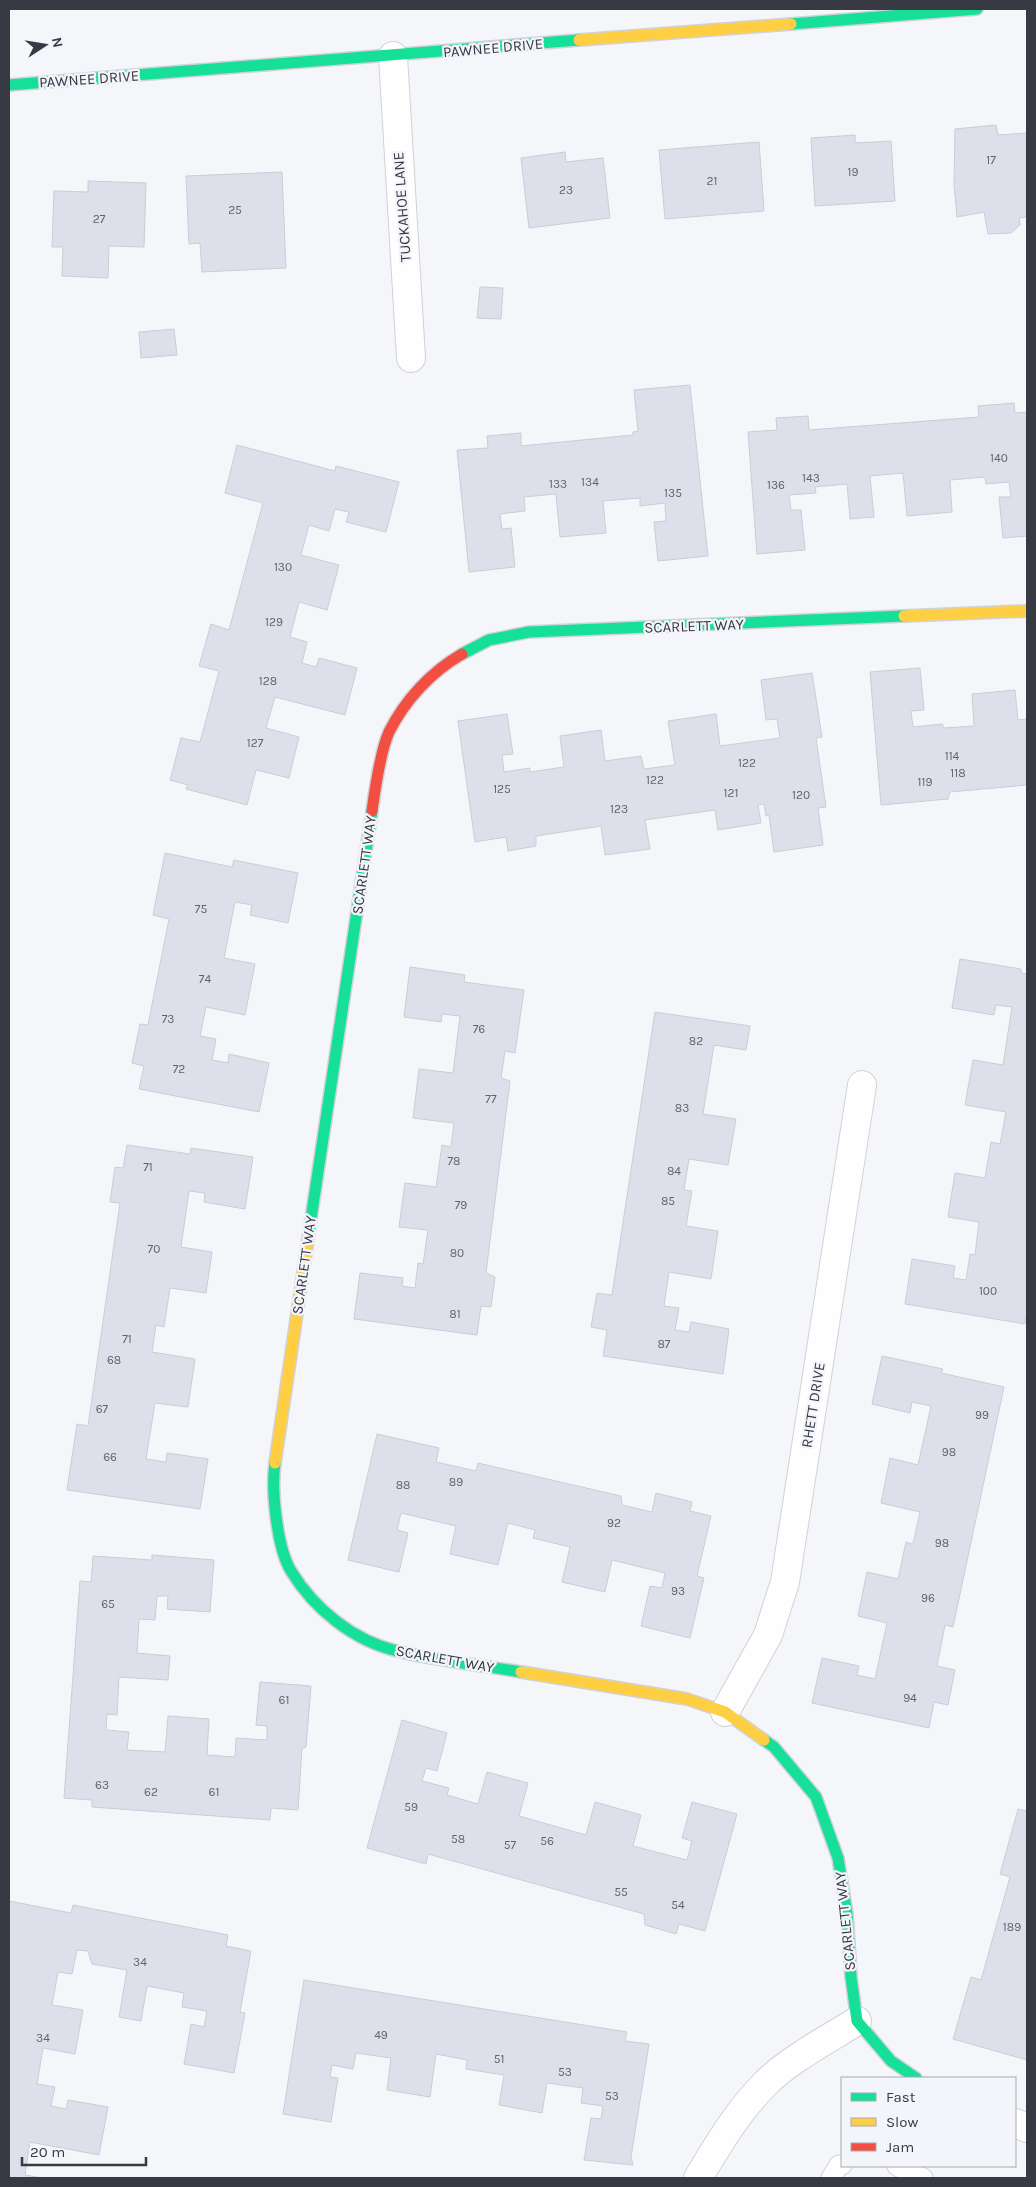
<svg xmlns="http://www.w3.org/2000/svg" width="1036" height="2187" font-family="Karla,sans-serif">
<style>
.building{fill:#dddfeb;stroke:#cccdd4}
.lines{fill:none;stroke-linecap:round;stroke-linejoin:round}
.lane-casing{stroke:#d0d2d8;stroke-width:21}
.street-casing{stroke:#d0d2d8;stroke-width:30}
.fast-casing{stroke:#d0d2d8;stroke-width:14}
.slow-casing{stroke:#d0d2d8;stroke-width:14}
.jam-casing{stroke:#d0d2d8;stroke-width:14}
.lane{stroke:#fefefe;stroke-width:19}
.street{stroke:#fefefe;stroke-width:28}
.fast{stroke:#16e098;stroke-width:11}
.slow{stroke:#ffcf43;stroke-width:11}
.jam{stroke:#f24e42;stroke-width:11}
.labels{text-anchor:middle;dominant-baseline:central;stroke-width:4.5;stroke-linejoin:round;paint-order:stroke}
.number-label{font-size:12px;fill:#60626d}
.street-label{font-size:15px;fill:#373943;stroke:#f4f5fb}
</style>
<rect width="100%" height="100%" fill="#f5f6fa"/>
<g class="building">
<polygon points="996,125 998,135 1027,133 1027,217 1019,218 1020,225 1011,233 988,234 984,212 957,217 954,185 955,129"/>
<polygon points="855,135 855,143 891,141 895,201 815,206 811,138"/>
<polygon points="759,142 764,211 665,219 659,150"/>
<polygon points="565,152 566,162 603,158 610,218 529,228 521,158"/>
<polygon points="282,172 286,268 202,272 200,243 189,244 186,176"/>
<polygon points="88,181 146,183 144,247 109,246 108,278 62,276 63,247 52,247 54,191 88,192"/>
<polygon points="480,287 503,288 501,319 477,318"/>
<polygon points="174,329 177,355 141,358 139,332"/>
<polygon points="690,385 708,556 658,561 654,522 666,521 665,503 640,506 640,498 603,501 606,533 560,537 556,494 524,497 525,511 500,514 502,529 511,528 515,567 469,572 457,450 488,448 487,436 521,433 521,446 633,435 633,432 638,431 634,390"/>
<polygon points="1014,403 1015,413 1027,412 1027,536 1003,538 999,497 1011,497 1009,482 986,484 985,477 950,480 952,512 907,516 903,473 870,476 874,517 850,519 847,484 815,487 816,493 789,495 791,510 801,510 805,550 757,554 748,432 777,430 776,418 808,416 809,430 979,417 978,406"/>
<polygon points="237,445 335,471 336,466 399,482 386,532 346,522 349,512 335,509 329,531 309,525 301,555 339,565 327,610 299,602 290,637 307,642 302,663 316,667 319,658 357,668 345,715 275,697 266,728 299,737 289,778 256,770 247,805 186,789 188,785 170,780 181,738 200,742 219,671 199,666 211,624 229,630 263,503 225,493"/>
<polygon points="920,668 924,710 911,711 913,727 942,724 944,728 974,726 972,694 1015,690 1018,720 1027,719 1027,785 950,792 948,799 881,805 870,672"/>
<polygon points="812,673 822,737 816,738 826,807 818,808 823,845 774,852 769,815 766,816 764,804 758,805 761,823 718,830 715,810 645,820 650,849 605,855 601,826 536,836 536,846 508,851 506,837 475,842 458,721 507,714 513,754 502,755 504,772 530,768 530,772 564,767 560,736 601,730 605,761 641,756 644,769 675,765 668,721 716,714 720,746 780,738 777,719 766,720 761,680"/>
<polygon points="165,853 232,867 234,860 298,873 288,923 250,915 252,905 235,902 224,958 255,964 245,1015 206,1007 200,1036 216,1039 212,1060 228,1063 229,1054 269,1063 259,1112 139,1089 144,1066 132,1063 140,1024 148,1025 169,919 153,915"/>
<polygon points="960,959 1021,969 1021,973 1027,974 1027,1310 1025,1324 905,1304 912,1259 955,1266 953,1278 966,1280 970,1254 975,1255 979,1222 948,1217 955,1173 985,1178 991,1142 1000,1144 1006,1112 965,1105 973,1060 1003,1065 1012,1007 996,1005 994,1015 952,1008"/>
<polygon points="410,967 465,975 464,982 524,990 515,1053 505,1051 501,1078 510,1081 486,1273 495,1277 491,1307 481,1306 477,1335 354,1319 360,1273 403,1278 402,1286 415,1288 418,1263 423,1264 428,1230 399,1227 405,1183 436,1187 442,1145 451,1147 454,1123 413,1118 419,1069 453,1073 460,1016 442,1014 441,1022 404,1017"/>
<polygon points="655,1012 750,1026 746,1050 714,1045 703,1114 736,1119 728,1165 689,1159 684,1190 692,1191 686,1226 718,1231 711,1279 669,1272 664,1306 679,1308 675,1330 689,1332 691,1322 729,1329 723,1374 603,1356 607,1330 591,1327 597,1293 612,1295"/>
<polygon points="127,1145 190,1154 191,1148 253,1157 245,1209 204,1202 205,1193 189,1191 181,1247 212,1252 206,1293 170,1288 164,1327 156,1325 152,1352 195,1359 188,1407 155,1403 146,1459 166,1462 167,1453 208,1459 200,1509 67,1490 77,1424 88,1426 120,1203 110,1202 115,1167 123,1168"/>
<polygon points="882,1356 943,1369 941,1373 1004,1387 953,1627 945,1625 937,1666 955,1670 948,1705 934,1702 929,1728 812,1703 822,1658 859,1666 857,1675 875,1679 887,1623 858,1616 867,1572 898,1579 906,1542 913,1544 920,1512 881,1503 890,1458 918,1465 931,1406 912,1402 910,1413 872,1404"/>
<polygon points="377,1434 439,1448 436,1462 476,1471 478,1463 621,1496 622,1505 652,1512 656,1493 692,1502 690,1511 711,1516 697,1576 704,1578 690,1638 641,1626 650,1586 662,1588 665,1573 612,1560 605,1592 562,1582 570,1547 533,1538 535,1530 508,1523 498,1565 450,1554 456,1526 401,1513 397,1530 408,1533 399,1572 348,1560"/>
<polygon points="152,1555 214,1560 210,1612 167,1609 168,1596 157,1596 155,1620 139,1619 137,1653 170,1656 168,1680 119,1677 117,1715 107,1714 106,1730 129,1732 127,1750 165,1752 168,1716 209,1719 207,1755 235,1757 236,1738 267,1740 267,1726 256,1725 260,1682 311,1686 306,1747 302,1748 298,1810 271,1808 270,1820 92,1807 92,1800 64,1798 80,1581 91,1582 93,1556 152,1560"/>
<polygon points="402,1720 447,1733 437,1771 426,1768 422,1781 449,1788 447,1795 478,1804 487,1772 528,1783 519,1816 586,1835 595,1802 641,1815 633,1846 687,1860 692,1841 682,1838 692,1802 737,1814 705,1931 679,1924 676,1934 645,1925 644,1914 428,1854 426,1864 367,1848"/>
<polygon points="1018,1809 1027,1811 1027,2060 953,2039 971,1977 981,1980 1010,1877 1000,1874"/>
<polygon points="9,1901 71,1913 73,1905 228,1935 226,1946 251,1951 240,2012 245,2013 234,2073 184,2064 191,2024 204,2027 207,2011 182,2007 184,1993 147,1986 141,2021 119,2017 127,1970 92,1964 88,1951 77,1950 72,1974 58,1972 52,2005 83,2010 75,2054 43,2048 37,2084 55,2087 51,2106 66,2109 68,2100 108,2107 99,2155 30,2142 25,2175 43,2178 9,2178"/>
<polygon points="304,1980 627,2032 625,2041 649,2044 631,2157 633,2165 584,2160 591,2118 601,2119 603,2106 581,2103 583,2088 547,2083 542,2113 499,2105 504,2075 466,2069 467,2060 436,2054 430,2097 387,2090 391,2058 356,2053 353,2069 332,2065 330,2077 338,2078 331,2122 283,2114"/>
</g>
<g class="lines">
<defs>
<g id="lane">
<polyline points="897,2166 923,2178"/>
<polyline points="831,2178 839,2165 842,2165"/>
</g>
<g id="street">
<polyline points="393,56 411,358"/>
<polyline points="725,1712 768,1635 785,1582 862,1085"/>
<polyline points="1015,2123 1027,2128"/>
<path d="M698 2178C718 2145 737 2112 765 2084 787 2061 830 2038 857 2021"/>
</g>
<g id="fast">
<polyline points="791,24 977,9"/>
<polyline points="9,85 579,40"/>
<polyline points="462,654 489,640 529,632 904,616"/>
<polyline points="309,1232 372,811"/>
<path d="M275 1463C271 1490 277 1548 291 1571 314 1609 354 1641 397 1651 438 1661 480 1665 521 1672"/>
<polyline points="764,1740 774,1747 816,1797 838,1858 847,1914 851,1977 857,2021 891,2061 916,2078"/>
</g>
<g id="slow">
<polyline points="579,40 791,24"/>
<polyline points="904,616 1027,611"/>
<polyline points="275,1463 309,1232"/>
<polyline points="521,1672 687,1699 725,1712 764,1740"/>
</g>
<path id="jam" d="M372 811C375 789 380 752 389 732 405 700 431 672 462 654"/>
</defs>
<use href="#lane" class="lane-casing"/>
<use href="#street" class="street-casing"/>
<use href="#fast" class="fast-casing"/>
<use href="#slow" class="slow-casing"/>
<use href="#jam" class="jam-casing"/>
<use href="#lane" class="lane"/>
<use href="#street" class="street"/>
<use href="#fast" class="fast"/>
<use href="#slow" class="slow"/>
<use href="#jam" class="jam"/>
</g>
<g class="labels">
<g class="number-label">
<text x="991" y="160">17</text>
<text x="853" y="172">19</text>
<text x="712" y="181">21</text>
<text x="566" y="190">23</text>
<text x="235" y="210">25</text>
<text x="99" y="219">27</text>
<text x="999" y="458">140</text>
<text x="811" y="478">143</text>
<text x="590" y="482">134</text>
<text x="558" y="484">133</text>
<text x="776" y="485">136</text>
<text x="673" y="493">135</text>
<text x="283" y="567">130</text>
<text x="274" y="622">129</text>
<text x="268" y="681">128</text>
<text x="255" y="743">127</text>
<text x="952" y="756">114</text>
<text x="747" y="763">122</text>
<text x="958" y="773">118</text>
<text x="655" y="780">122</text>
<text x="925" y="782">119</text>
<text x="502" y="789">125</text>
<text x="731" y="793">121</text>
<text x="801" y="795">120</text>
<text x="619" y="809">123</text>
<text x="201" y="909">75</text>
<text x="205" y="979">74</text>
<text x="168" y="1019">73</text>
<text x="479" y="1029">76</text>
<text x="696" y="1041">82</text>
<text x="179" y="1069">72</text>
<text x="491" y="1099">77</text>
<text x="682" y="1108">83</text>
<text x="454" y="1161">78</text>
<text x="148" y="1167">71</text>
<text x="674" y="1171">84</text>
<text x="668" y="1201">85</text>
<text x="461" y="1205">79</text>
<text x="154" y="1249">70</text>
<text x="457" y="1253">80</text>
<text x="988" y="1291">100</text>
<text x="455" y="1314">81</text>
<text x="127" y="1339">71</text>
<text x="664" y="1344">87</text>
<text x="114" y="1360">68</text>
<text x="102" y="1409">67</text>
<text x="982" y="1415">99</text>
<text x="949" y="1452">98</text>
<text x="110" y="1457">66</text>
<text x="456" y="1482">89</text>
<text x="403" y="1485">88</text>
<text x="614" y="1523">92</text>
<text x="942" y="1543">98</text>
<text x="678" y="1591">93</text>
<text x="928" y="1598">96</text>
<text x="108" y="1604">65</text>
<text x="910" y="1698">94</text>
<text x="284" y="1700">61</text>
<text x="102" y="1785">63</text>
<text x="151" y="1792">62</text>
<text x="214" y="1792">61</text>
<text x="411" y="1807">59</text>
<text x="458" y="1839">58</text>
<text x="547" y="1841">56</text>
<text x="510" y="1845">57</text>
<text x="621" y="1892">55</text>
<text x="678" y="1905">54</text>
<text x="1012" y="1927">189</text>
<text x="140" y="1962">34</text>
<text x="381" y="2035">49</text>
<text x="43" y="2038">34</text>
<text x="499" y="2059">51</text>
<text x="565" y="2072">53</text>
<text x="612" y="2096">53</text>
</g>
<g class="street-label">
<text transform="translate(493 48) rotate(-5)">PAWNEE DRIVE</text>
<text transform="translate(89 79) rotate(-4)">PAWNEE DRIVE</text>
<text transform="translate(402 207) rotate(-94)">TUCKAHOE LANE</text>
<text transform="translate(694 626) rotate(-2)">SCARLETT WAY</text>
<text transform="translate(364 865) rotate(-82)">SCARLETT WAY</text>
<text transform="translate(304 1265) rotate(-82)">SCARLETT WAY</text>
<text transform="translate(813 1405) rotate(-81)">RHETT DRIVE</text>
<text transform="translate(445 1659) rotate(10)">SCARLETT WAY</text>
<text transform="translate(845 1921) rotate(-96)">SCARLETT WAY</text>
</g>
</g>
<rect width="1036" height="2187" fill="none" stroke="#373943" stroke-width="20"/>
<rect x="841" y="2077" width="175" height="90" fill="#f4f5fb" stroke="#a8aab1"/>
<rect x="851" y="2093" width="25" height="8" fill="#16e098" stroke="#a8aab1"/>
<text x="886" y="2102" font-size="15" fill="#373943">Fast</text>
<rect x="851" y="2118" width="25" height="8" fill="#ffcf43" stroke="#a8aab1"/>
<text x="886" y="2127" font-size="15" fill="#373943">Slow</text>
<rect x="851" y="2143" width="25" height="8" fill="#f24e42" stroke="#a8aab1"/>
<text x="886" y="2152" font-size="15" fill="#373943">Jam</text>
<g transform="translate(45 45) rotate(78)" stroke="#f4f5fb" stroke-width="4" paint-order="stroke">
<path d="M0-4L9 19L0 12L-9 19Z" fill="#373943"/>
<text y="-8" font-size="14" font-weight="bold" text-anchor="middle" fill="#373943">N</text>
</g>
<path d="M22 2157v8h124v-8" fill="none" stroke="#373943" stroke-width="2.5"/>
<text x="30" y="2157" font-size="15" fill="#373943" stroke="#f4f5fb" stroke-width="4" paint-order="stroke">20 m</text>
</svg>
